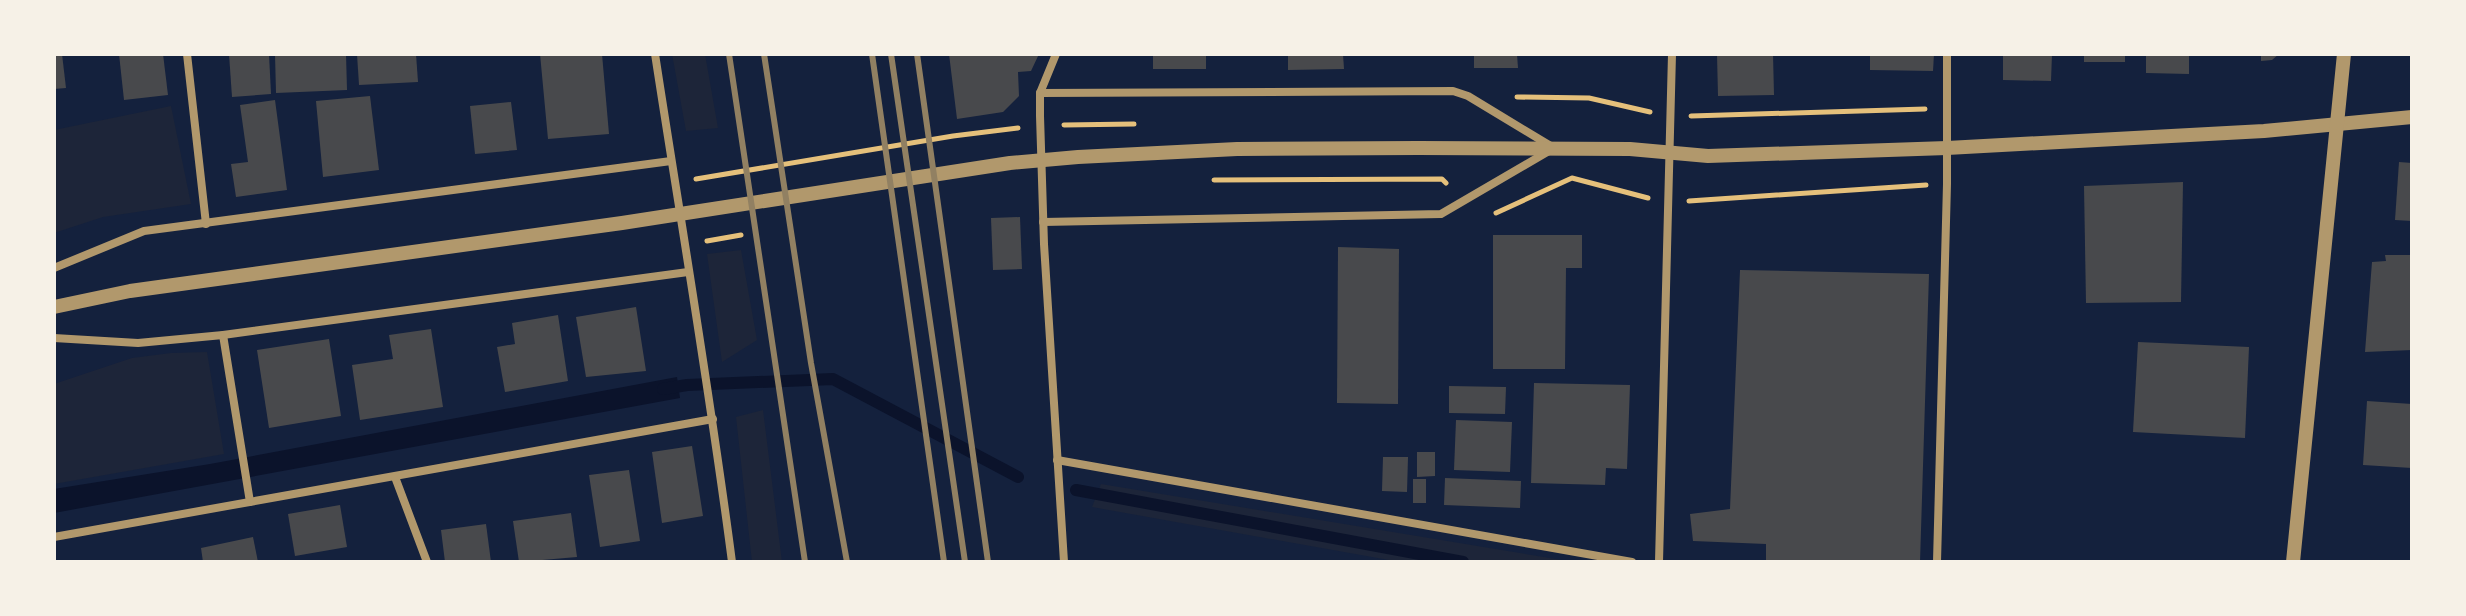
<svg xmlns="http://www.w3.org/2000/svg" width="2466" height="616" font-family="Commissioner,sans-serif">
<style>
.green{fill:#1d2539}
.water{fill:#0b132b}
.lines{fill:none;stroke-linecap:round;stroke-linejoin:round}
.stream{stroke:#0b132b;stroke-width:12}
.building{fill:#48494c}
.path{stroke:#e5c07b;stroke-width:5}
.minor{stroke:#b1986c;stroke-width:8}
.tertiary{stroke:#b1986c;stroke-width:14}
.rail{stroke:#918062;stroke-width:6}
</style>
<rect width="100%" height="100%" fill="#14213d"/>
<g class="green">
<polygon points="672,54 705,54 718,128 686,131"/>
<polygon points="171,106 191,204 103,217 54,233 54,130"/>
<polygon points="741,250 757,340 722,362 707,254"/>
<polygon points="207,352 224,454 54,484 54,384 132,358 171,353"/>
<polygon points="763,410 782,562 752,562 736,417"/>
<polygon points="1101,484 1574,562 1400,562 1092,507"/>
</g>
<polygon class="water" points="677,377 680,398 54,513 54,489 210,464"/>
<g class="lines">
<g class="stream">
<polyline points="663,389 687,385 833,379 1018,477"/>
<polyline points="1076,490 1463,562"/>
</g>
</g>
<g class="building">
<polygon points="54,54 62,54 66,88 54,89"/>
<polygon points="119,54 163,54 168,95 124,100"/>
<polygon points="229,54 269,54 271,94 232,97"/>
<polygon points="275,54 346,54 347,90 276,93"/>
<polygon points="357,54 416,54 418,82 359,85"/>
<polygon points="540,54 602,54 609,134 548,139"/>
<polygon points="949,54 1039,54 1031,71 1018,72 1019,96 1003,112 957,119"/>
<rect x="1153" y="54" width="53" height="15"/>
<polygon points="1288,54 1343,54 1344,69 1288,70"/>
<polygon points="1474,54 1517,54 1518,68 1474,68"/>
<polygon points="1717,54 1773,54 1774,95 1718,96"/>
<polygon points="1870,54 1934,54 1933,71 1870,70"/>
<polygon points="2003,54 2052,54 2051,81 2003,80"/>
<rect x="2084" y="54" width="41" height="8"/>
<polygon points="2146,54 2189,54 2189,74 2146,73"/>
<polygon points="2261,54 2279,54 2272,60 2261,61"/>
<polygon points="370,96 379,170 323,177 316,101"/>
<polygon points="275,100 287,190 236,197 231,164 248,162 240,105"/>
<polygon points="511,102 517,150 475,154 470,106"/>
<polygon points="2399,162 2412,163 2412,221 2395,220"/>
<polygon points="2183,182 2181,302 2086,303 2084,186"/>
<polygon points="1020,217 1022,269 993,270 991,218"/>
<polygon points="1493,235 1582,235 1582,268 1566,268 1565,369 1493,369"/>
<polygon points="1338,247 1399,249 1398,404 1337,403"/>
<polygon points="2385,255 2412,255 2412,350 2365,352 2372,262 2386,261"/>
<polygon points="1740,270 1929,274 1920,562 1766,562 1766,544 1693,541 1690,514 1730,509"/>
<polygon points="636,307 646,371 586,377 576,317"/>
<polygon points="558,315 568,381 505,392 497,347 515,344 512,323"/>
<polygon points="431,329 443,407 360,420 352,365 393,359 389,335"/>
<polygon points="329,339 341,416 269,428 257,350"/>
<polygon points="2138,342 2249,347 2245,438 2133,432"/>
<polygon points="1534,383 1630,385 1627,469 1606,468 1605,485 1531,483"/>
<polygon points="1449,386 1506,387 1505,414 1449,413"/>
<polygon points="2367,401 2412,404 2412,468 2363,465"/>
<polygon points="1456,420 1512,422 1510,472 1454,470"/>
<polygon points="692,446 703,516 662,523 652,452"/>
<polygon points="1417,452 1435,452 1435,476 1417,477"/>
<polygon points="1383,457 1408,457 1407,492 1382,491"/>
<polygon points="629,470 640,541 600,547 589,475"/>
<polygon points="1445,478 1521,481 1520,508 1444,505"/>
<rect x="1413" y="479" width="13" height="24"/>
<polygon points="340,505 347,547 295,556 288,514"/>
<polygon points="571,513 577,557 519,562 513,521"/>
<polygon points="486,524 491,562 445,562 441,530"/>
<polygon points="253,537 258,562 203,562 201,548"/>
</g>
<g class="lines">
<g class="path">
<polyline points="1517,97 1589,98 1650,112"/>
<polyline points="1691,116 1925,109"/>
<polyline points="1064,125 1134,124"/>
<polyline points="696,179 953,136 1018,128"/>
<polyline points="1214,180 1442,179 1446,183"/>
<polyline points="1689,201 1926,185"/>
<polyline points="1496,213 1572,178 1648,198"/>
<polyline points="707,241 741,235"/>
</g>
<g class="minor">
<polyline points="187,54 206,224"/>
<path d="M655 54C681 223 710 392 732 562"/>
<polyline points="1056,54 1040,93 1040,116 1044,244 1064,562"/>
<polyline points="1040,93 1453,91 1468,96 1554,148 1441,214 1043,222"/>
<polyline points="54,268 144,231 671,161"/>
<polyline points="223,335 250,502"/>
<polyline points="54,338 138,343 223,335 688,272"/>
<polyline points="1057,460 1632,562"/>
<polyline points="395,477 427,562"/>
<polyline points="54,537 713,419"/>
<polyline points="1659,562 1672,54"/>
<polyline points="1937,562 1947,184 1947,54"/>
</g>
<g class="tertiary">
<polyline points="54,307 130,291 622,223 1010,163 1078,157 1237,149 1418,148 1630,149 1708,156 1947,148 2264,131 2412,117"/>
<polyline points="2293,562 2344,54"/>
</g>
<g class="rail">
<polyline points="729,54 805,562"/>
<polyline points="764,54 811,363 847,562"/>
<polyline points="872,54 944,562"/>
<polyline points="891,54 965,562"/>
<polyline points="917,54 988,562"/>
</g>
</g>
<rect width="2466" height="616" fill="none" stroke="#f6f1e7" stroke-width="112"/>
</svg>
